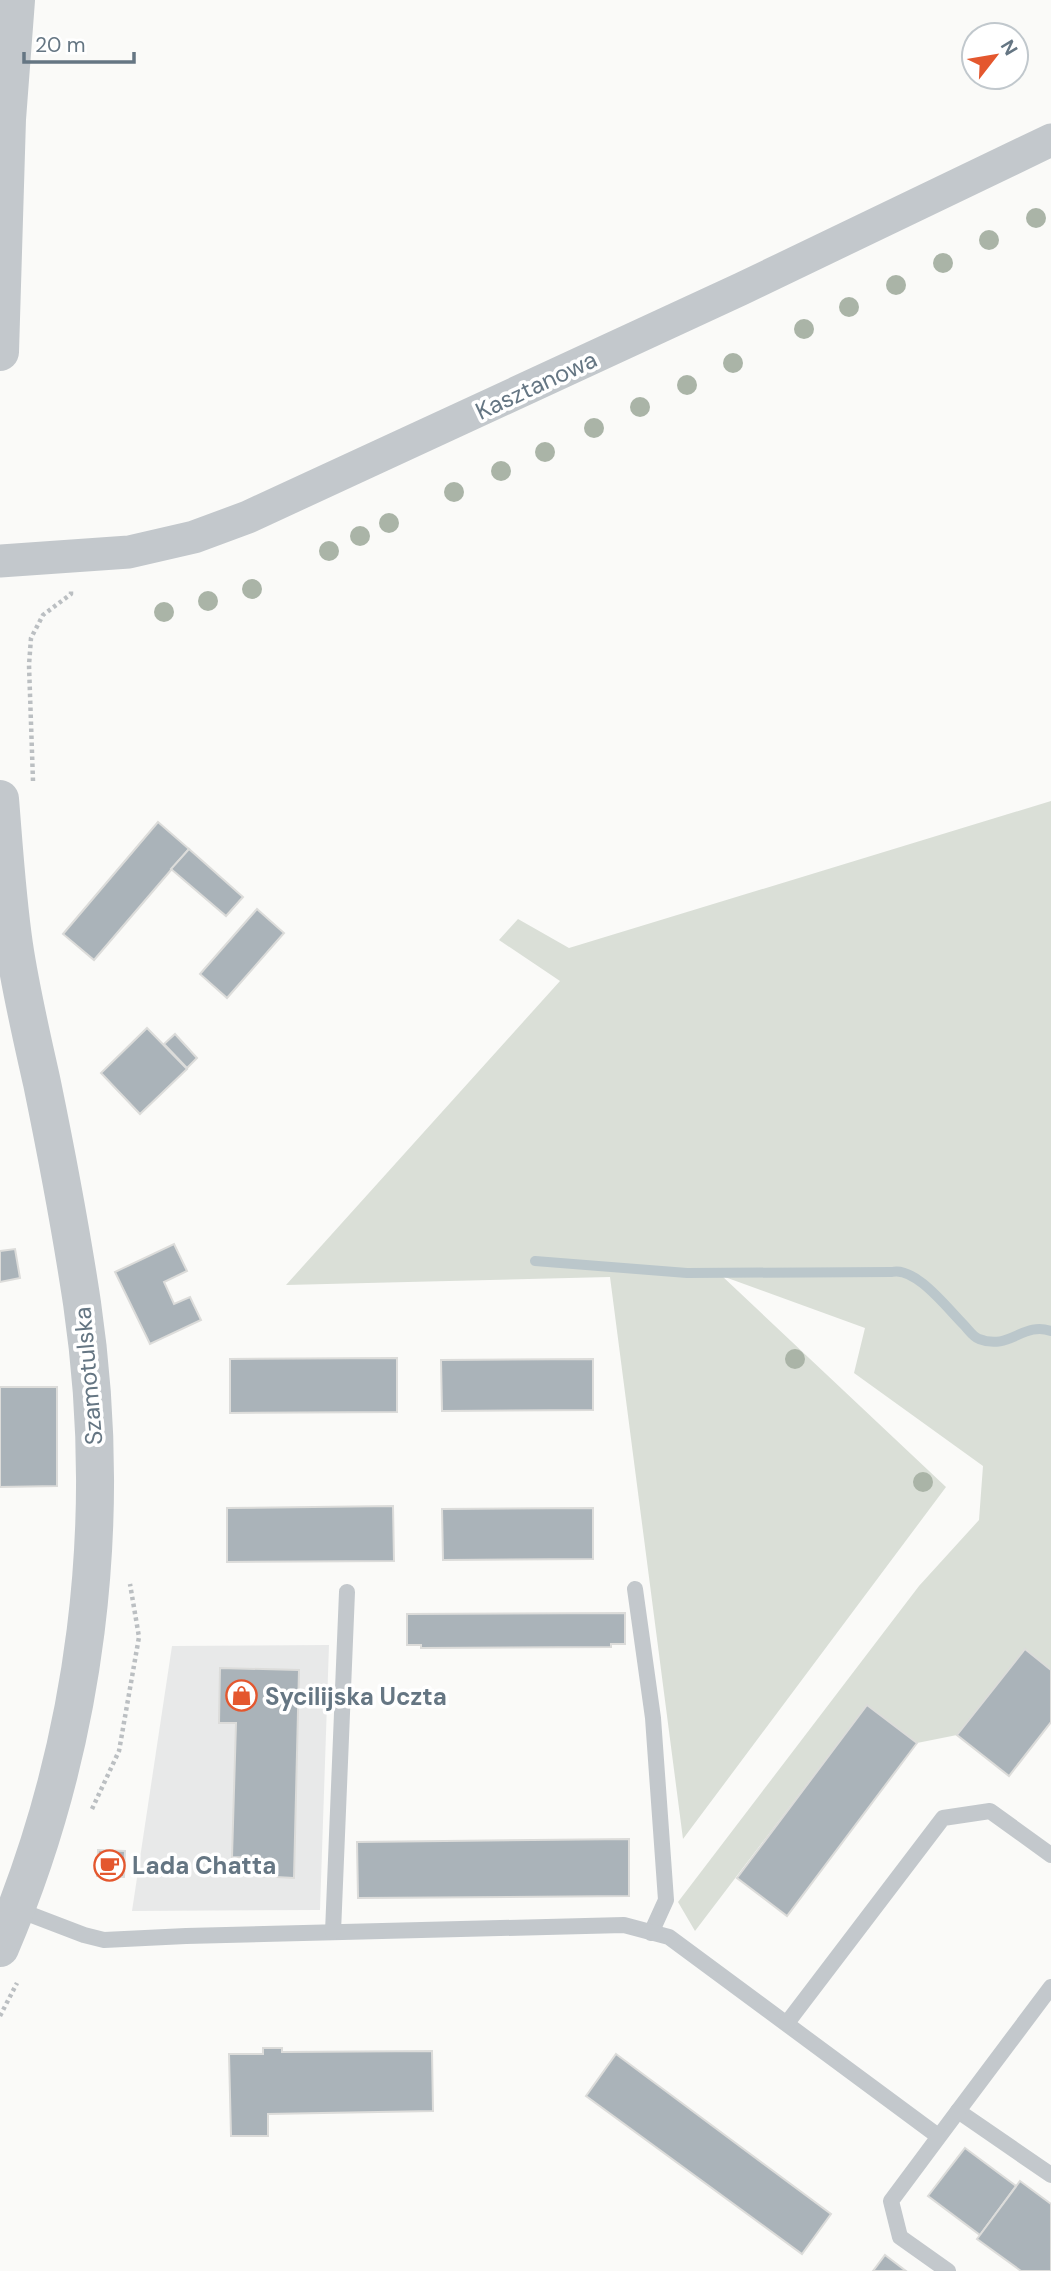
<svg xmlns="http://www.w3.org/2000/svg" width="1051" height="2271" font-family="'DM Sans',sans-serif">
<style>
.built{fill:#e8e9e9}
.green{fill:#dadfd7}
.lines{fill:none;stroke-linecap:round;stroke-linejoin:round}
.stream{stroke:#bbc7cb;stroke-width:10}
.building{fill:#aab3b9;stroke:#dcdcda;stroke-width:2}
.path{stroke:#bbbfc2;stroke-width:4.5;stroke-dasharray:3.5 3.5;stroke-linecap:butt}
.service{stroke:#c3c8cc;stroke-width:16}
.minor{stroke:#c3c8cc;stroke-width:33}
.tertiary{stroke:#c3c8cc;stroke-width:38}
.tree{fill:#aab4a7}
.labels{text-anchor:middle;dominant-baseline:central;stroke-width:7;stroke-linejoin:round;paint-order:stroke}
.street-label{font-size:24px;fill:#657683;stroke:#fff}
.poi-label{font-size:24px;font-weight:bold;fill:#657683;stroke:#fff;text-anchor:start}
</style>
<rect width="100%" height="100%" fill="#fafaf8"/>
<polygon class="built" points="329,1645 320,1910 132,1911 172,1646"/>
<polygon class="green" points="1051,801 1051,1670 1025,1649 957,1735 917,1743 867,1705 695,1931 678,1902 919,1586 979,1520 983,1466 854,1373 865,1328 722,1276 946,1487 683,1839 610,1277 286,1285 560,981 499,940 518,919 569,948"/>
<g class="lines">
<path class="stream" d="M535 1261 687 1273 892 1272C915 1266 947 1308 963 1324 968 1329 973 1337 979 1339 1010 1351 1023 1321 1051 1331"/>
</g>
<g class="building">
<polygon points="158,822 189,849 94,960 63,934"/>
<polygon points="189,849 243,897 226,916 171,869"/>
<polygon points="257,909 284,933 227,998 200,974"/>
<polygon points="147,1028 187,1069 140,1114 101,1073"/>
<polygon points="175,1034 197,1058 187,1068 164,1044"/>
<polygon points="174,1244 187,1271 164,1282 174,1304 190,1297 201,1320 150,1344 115,1272"/>
<polygon points="15,1249 20,1278 0,1282 0,1251"/>
<polygon points="397,1358 397,1412 230,1413 230,1359"/>
<polygon points="593,1359 593,1410 442,1411 441,1360"/>
<polygon points="0,1387 57,1387 57,1486 0,1487"/>
<polygon points="393,1506 394,1561 227,1562 227,1508"/>
<polygon points="593,1508 593,1559 443,1560 442,1509"/>
<polygon points="625,1613 625,1644 611,1644 611,1647 421,1648 421,1645 407,1645 407,1614"/>
<polygon points="1025,1649 1051,1670 1051,1722 1009,1776 957,1735"/>
<polygon points="220,1668 299,1670 294,1878 257,1876 258,1858 232,1857 236,1723 219,1723"/>
<polygon points="867,1705 917,1743 787,1916 737,1878"/>
<polygon points="629,1839 629,1896 358,1898 357,1842"/>
<polygon points="98,1850 125,1851 124,1877 97,1876"/>
<polygon points="263,2048 282,2048 282,2052 432,2051 433,2111 268,2114 268,2136 231,2136 229,2054 263,2054"/>
<polygon points="616,2054 831,2214 802,2254 586,2096"/>
<polygon points="965,2148 1016,2186 980,2235 928,2196"/>
<polygon points="1020,2181 1051,2204 1051,2271 1021,2271 977,2239"/>
<polygon points="885,2255 906,2271 873,2271"/>
</g>
<g class="lines">
<g class="path">
<polyline points="33,781 29,665 31,638 43,615 71,594 71,590"/>
<polyline points="92,1809 119,1751 139,1637 130,1584"/>
<polyline points="0,2016 17,1983"/>
</g>
<g class="service">
<polyline points="635,1589 653,1718 666,1900 651,1933"/>
<polyline points="16,1909 84,1935 104,1940 186,1936 624,1925 669,1937 938,2136"/>
<polyline points="333,1932 347,1592"/>
<polyline points="1051,1987 958,2111 1051,2175"/>
<polyline points="787,2023 943,1818 990,1811 1051,1855"/>
<polyline points="948,2271 900,2237 891,2201 958,2111"/>
</g>
<polyline class="minor" points="0,561 129,552 194,537 248,517 741,289 1051,140"/>
<g class="tertiary">
<polyline points="0,352 7,119 16,0"/>
<path d="M0 799C4 848 7 897 14 945 21 992 32 1038 42 1083 57 1156 71 1230 82 1303 114 1521 87 1745 0 1948"/>
</g>
</g>
<g class="tree">
<circle cx="1036" cy="218" r="10"/>
<circle cx="989" cy="240" r="10"/>
<circle cx="943" cy="263" r="10"/>
<circle cx="896" cy="285" r="10"/>
<circle cx="849" cy="307" r="10"/>
<circle cx="804" cy="329" r="10"/>
<circle cx="733" cy="363" r="10"/>
<circle cx="687" cy="385" r="10"/>
<circle cx="640" cy="407" r="10"/>
<circle cx="594" cy="428" r="10"/>
<circle cx="545" cy="452" r="10"/>
<circle cx="501" cy="471" r="10"/>
<circle cx="454" cy="492" r="10"/>
<circle cx="389" cy="523" r="10"/>
<circle cx="360" cy="536" r="10"/>
<circle cx="329" cy="551" r="10"/>
<circle cx="252" cy="589" r="10"/>
<circle cx="208" cy="601" r="10"/>
<circle cx="164" cy="612" r="10"/>
<circle cx="795" cy="1359" r="10"/>
<circle cx="923" cy="1482" r="10"/>
</g>
<defs>
<symbol id="shop-ring" viewBox="-11 -11 22 22"><circle r="9.5" fill="#fff" stroke="#e4572e" stroke-width="1.5"/><path d="M-5-2.5h2.3a2.7 3.5 0 0 1 5.4 0H5L5.5 6h-11ZM-1.5-2.5h3a1.5 2.3 0 0 0-3 0Z" fill="#e4572e"/></symbol>
<symbol id="cafe-ring" viewBox="-11 -11 22 22"><circle r="9.5" fill="#fff" stroke="#e4572e" stroke-width="1.5"/><path d="M-5.5-4.5H6V0H3Q3 3.5 0 3.5H-2.5Q-5.5 3.5-5.5 0ZM3-3.2v2h1.7v-2ZM-6 4.5H4V6H-6Z" fill="#e4572e"/></symbol>
</defs>
<g fill-rule="evenodd">
<use href="#shop-ring" x="224" y="1678" width="35" height="35"/>
<use href="#cafe-ring" x="92" y="1848" width="35" height="35"/>
</g>
<g class="labels">
<g class="street-label">
<text transform="translate(536 385) rotate(-25)">Kasztanowa</text>
<text transform="translate(88 1376) rotate(-95)">Szamotulska</text>
</g>
<g class="poi-label">
<text x="265" y="1696">Sycilijska Uczta</text>
<text x="132" y="1865">Lada Chatta</text>
</g>
</g>
<g transform="translate(995 56) rotate(59)"><circle r="33" fill="#ffffff" stroke="#c1c8cd" stroke-width="2"/>
<path d="M0-5L12 26L0 18L-12 26Z" fill="#e4572e"/>
<text y="-10" font-size="19" font-weight="bold" text-anchor="middle" fill="#657683">N</text>
</g>
<path d="M24 52v10h110v-10" fill="none" stroke="#657683" stroke-width="3.5"/>
<text x="35" y="52" font-size="21" fill="#657683" stroke="#ffffff" stroke-width="5" paint-order="stroke">20 m</text>
</svg>
